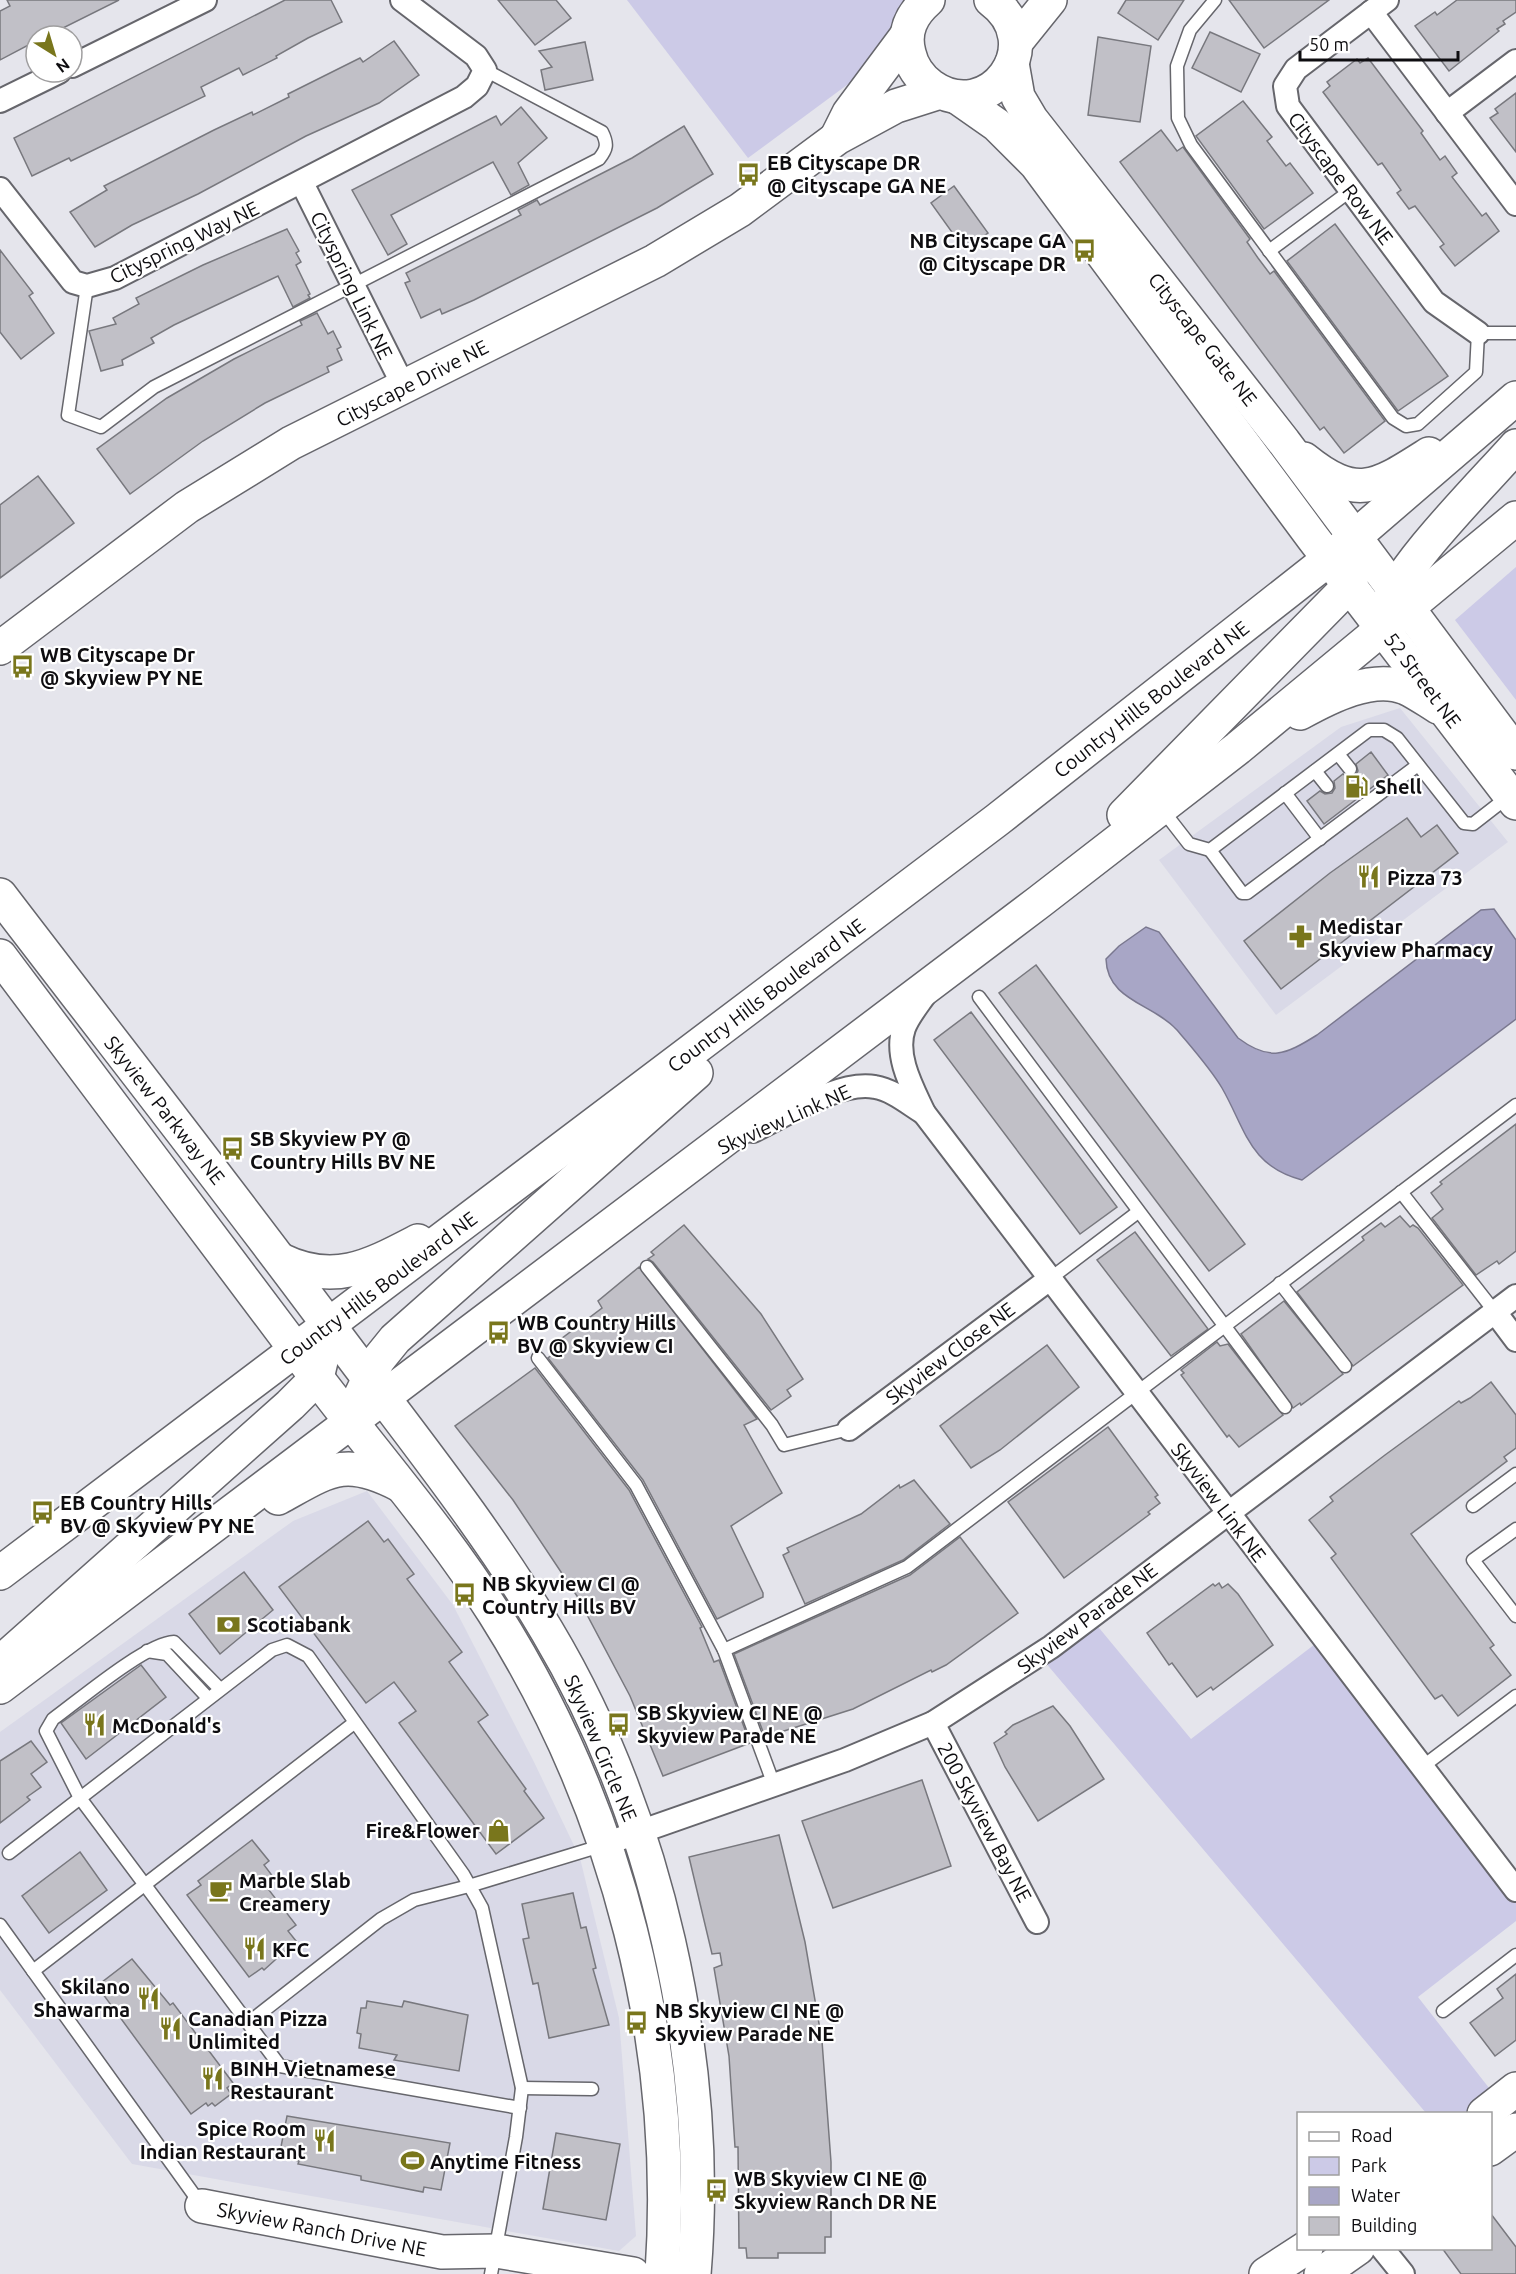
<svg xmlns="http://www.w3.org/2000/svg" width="1516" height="2274" font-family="Ubuntu,sans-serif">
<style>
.built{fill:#d9d9e7}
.green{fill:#cccae7}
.water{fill:#a8a6c6;stroke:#7a788f;stroke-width:1.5}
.building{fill:#c1c0c7;stroke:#78787e;stroke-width:1.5}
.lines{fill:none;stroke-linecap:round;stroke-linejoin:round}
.lane-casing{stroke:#66666c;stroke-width:15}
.street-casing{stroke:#66666c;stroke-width:26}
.secondary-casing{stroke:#66666c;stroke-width:36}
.lane{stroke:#fff;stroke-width:12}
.street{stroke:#fff;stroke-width:22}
.secondary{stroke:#fff;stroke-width:33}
.labels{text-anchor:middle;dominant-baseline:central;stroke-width:4.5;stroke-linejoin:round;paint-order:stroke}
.poi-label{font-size:20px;font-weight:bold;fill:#0e0d10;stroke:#fff;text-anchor:start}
.street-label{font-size:20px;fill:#0e0d10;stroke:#fff}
</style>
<rect width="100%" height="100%" fill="#e5e5ec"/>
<g class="built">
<polygon points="1400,708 1508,842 1276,1015 1159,860 1341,727"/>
<polygon points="367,1491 453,1605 534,1762 580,1858 619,2018 636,2236 619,2251 132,2164 0,1990 0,1732 293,1521"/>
</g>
<g class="green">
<polygon points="627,0 906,0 874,65 748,158"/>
<polygon points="1516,567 1516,700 1455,620"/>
<polygon points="1090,1617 1191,1739 1323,1638 1516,1890 1516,1921 1418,1997 1500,2102 1484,2113 1426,2113 1039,1655"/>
</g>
<path class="water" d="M1494 909 1516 940V1019L1302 1180C1249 1166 1246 1130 1222 1088 1210 1068 1192 1048 1177 1030 1154 1004 1107 1001 1106 959L1119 946 1146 927 1159 932 1238 1038C1270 1062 1285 1055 1317 1035L1481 910Z"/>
<g class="building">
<polygon points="7,0 119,0 47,36 36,36 36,41 0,60 0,11 10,6"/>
<polygon points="285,0 331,0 342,22 308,38 276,56 277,58 243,75 239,68 201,87 205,96 71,161 69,158 32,176 14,138"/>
<polygon points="498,0 556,0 571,18 535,45"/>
<polygon points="1126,0 1184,0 1158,40 1118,13"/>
<polygon points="1229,0 1329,0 1264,48"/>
<polygon points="1457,0 1516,0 1516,12 1503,21 1505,24 1497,29 1499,31 1449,71 1415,26 1435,12 1437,15"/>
<polygon points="1210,32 1260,54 1241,92 1192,68"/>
<polygon points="1098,37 1151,46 1140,122 1088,115"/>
<polygon points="394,41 419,75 379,103 306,136 198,194 132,225 95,247 70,212 107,190 104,186 214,130 252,112 253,115 289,97 288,94 360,58 363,62"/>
<polygon points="585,42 593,80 545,90 541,70 552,67 539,51"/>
<polygon points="1368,58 1423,131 1421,133 1440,160 1445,156 1457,173 1452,177 1482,216 1486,213 1499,231 1455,266 1440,247 1444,244 1415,206 1409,209 1397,193 1401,190 1382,163 1378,165 1323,92 1330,86 1327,82 1357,59 1360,63"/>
<polygon points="1516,93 1516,152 1490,118 1498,113 1495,109"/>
<polygon points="1243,101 1272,137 1267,141 1286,166 1290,163 1313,193 1264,229 1196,136"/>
<polygon points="521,107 547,138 518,163 529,185 511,195 493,162 391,215 407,244 388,255 352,190 496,116 501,125"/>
<polygon points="684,126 713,174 657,208 474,300 442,314 440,309 421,318 405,283 410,281 406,273 521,215 518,210 537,200 540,205 632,158"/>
<polygon points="1161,130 1177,151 1183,147 1250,239 1247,242 1258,258 1270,274 1274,271 1385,421 1344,453 1324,427 1320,430 1120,162"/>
<polygon points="954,186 988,233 964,249 931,203"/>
<polygon points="1335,224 1448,376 1398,411 1287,261"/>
<polygon points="287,229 299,251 296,253 301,262 296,265 310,294 308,295 310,298 293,307 278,276 174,325 151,338 154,343 122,360 123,365 101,371 89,331 116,324 113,318 139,304 136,298 203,265"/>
<polygon points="0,250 33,293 29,296 54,333 21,359 0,332"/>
<polygon points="317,313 328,334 333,331 341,347 337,349 342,360 327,367 329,372 265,403 203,441 130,494 97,449 167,398 234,359 302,325 300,321"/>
<polygon points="38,476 74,523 0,578 0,505"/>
<polygon points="1371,752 1388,775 1324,824 1307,801 1320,791 1325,794 1332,793 1335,788 1334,781 1343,774 1348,777 1355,776 1358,771 1356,764"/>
<polygon points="1407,818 1421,837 1437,825 1458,853 1281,989 1244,941 1330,873"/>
<polygon points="1036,965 1245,1244 1209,1271 999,993"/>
<polygon points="971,1012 1117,1207 1080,1234 934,1040"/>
<polygon points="1516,1124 1516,1251 1499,1264 1497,1261 1476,1275 1432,1218 1443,1209 1431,1193 1442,1184 1440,1182"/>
<polygon points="1400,1216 1410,1227 1413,1225 1418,1228 1463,1285 1353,1366 1297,1292 1364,1240 1362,1237 1381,1223 1385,1227"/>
<polygon points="684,1225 761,1314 803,1379 787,1390 791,1396 771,1410 653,1262 648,1259 654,1255 651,1252"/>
<polygon points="1135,1232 1208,1329 1171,1356 1097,1260"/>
<polygon points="639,1267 757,1419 744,1425 782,1493 731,1526 763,1593 763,1597 717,1619 643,1480 548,1358 565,1345 561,1339 602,1308 598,1301"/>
<polygon points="1284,1301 1343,1374 1301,1405 1300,1403 1293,1408 1241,1334"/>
<polygon points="1217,1342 1220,1346 1228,1344 1283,1415 1239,1447 1229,1435 1227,1437 1181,1375 1184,1373 1181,1370"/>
<polygon points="1047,1345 1079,1387 1000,1450 971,1468 940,1426"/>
<polygon points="535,1368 629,1490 702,1627 700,1628 714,1662 719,1660 750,1743 663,1776 630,1696 577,1596 513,1500 455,1426"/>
<polygon points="1491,1382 1516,1415 1516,1448 1504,1457 1507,1461 1411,1534 1494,1645 1490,1648 1511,1675 1458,1716 1442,1695 1435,1699 1331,1558 1336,1554 1309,1520 1333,1501 1330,1497 1385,1455 1459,1401 1461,1403 1470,1398"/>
<polygon points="1108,1427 1158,1495 1155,1497 1160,1503 1148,1512 1150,1514 1064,1578 1008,1502"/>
<polygon points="914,1480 950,1524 903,1560 805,1604 783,1555 789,1552 787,1548 861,1514 899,1485 900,1488"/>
<polygon points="368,1521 384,1542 388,1539 414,1574 407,1579 462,1652 449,1662 488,1715 478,1722 526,1789 524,1791 544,1818 496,1854 399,1723 416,1711 394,1682 366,1703 279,1587"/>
<polygon points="960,1537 1018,1613 946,1665 932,1672 931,1670 853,1709 765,1737 734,1654 910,1575"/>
<polygon points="244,1572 273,1610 220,1654 189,1614"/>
<polygon points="1219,1583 1222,1588 1228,1584 1238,1594 1273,1645 1213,1690 1211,1687 1197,1697 1172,1663 1169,1665 1147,1633 1213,1584 1215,1586"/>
<polygon points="141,1665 166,1697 86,1759 61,1723"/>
<polygon points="1053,1706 1070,1726 1104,1779 1038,1821 1005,1767 994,1743 1007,1734 1005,1732 1013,1725"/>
<polygon points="31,1741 47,1762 31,1774 41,1787 27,1797 30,1800 0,1823 0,1761"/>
<polygon points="922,1780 951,1866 833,1908 802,1821"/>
<polygon points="779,1835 805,1942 822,2041 831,2162 831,2237 825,2237 825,2253 778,2253 778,2258 747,2258 746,2248 739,2248 738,2147 735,2147 729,2056 714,1968 722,1965 720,1953 712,1954 689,1857"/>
<polygon points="252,1840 269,1861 264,1865 274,1878 265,1885 296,1925 288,1931 296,1941 264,1970 262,1968 249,1977 187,1895 201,1885 198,1881"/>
<polygon points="80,1852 107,1890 49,1933 22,1896"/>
<polygon points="573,1893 581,1928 586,1927 596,1968 593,1969 609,2025 549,2038 538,1983 533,1984 523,1939 529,1938 522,1904"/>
<polygon points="132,1959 170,2005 173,2003 233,2083 227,2088 231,2094 215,2106 212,2103 208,2106 206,2103 191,2114 97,1986"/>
<polygon points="1516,1974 1516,2040 1495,2056 1470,2023 1503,1998 1497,1989"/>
<polygon points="367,2001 402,2007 404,2001 468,2015 459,2071 394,2060 397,2055 359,2048 361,2034 357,2033 361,2008 366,2008"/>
<polygon points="287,2116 450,2143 441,2190 424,2187 423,2192 361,2180 361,2176 298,2164 299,2161 279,2157"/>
<polygon points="556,2133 620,2144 606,2220 543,2209"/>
<polygon points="1491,2214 1516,2247 1516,2274 1461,2274 1442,2248 1491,2248"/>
</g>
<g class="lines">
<defs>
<g id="lane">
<polyline points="1215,0 1190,30 1177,66 1178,118 1191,145 1393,418 1406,426 1418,424 1476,372 1478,333 1516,333"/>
<polyline points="1269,251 1350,191"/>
<path d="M87 286 68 415 101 427 154 387 599 159C607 149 608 144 602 132L485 70"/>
<polyline points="1338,754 1350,769"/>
<polyline points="1315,771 1327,786"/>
<polyline points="1285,793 1320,839"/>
<polyline points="1161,808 1189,844 1210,850 1369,730 1384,730 1397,738 1464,823 1473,824 1509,796"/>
<polyline points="1210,850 1242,893 1247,893 1418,765"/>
<polyline points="979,997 1285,1407"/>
<polyline points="1401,1192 1495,1312"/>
<polyline points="647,1267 772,1425 784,1445 849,1429"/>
<polyline points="1051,1278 1138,1212"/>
<polyline points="1280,1283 1345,1366"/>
<polyline points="538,1358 636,1485 724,1650 774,1785"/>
<polyline points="1473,1506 1516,1474"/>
<polyline points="1516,1529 1473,1560 1516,1616"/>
<polyline points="724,1650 907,1567 1516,1105"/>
<polyline points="147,1651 167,1654 208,1698"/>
<path d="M220 1689 174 1642C146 1643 78 1701 53 1719L46 1731 80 1798 280 2066 520 2108"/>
<polyline points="1422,1767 1516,1696"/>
<polyline points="9,1853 272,1650 287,1645 308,1656 463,1874 482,1908 522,2088 516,2137 491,2274"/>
<polyline points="0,1925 202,2206"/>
<polyline points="33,1971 354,1723"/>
<polyline points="1443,2011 1516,1955"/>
<polyline points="248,2023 381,1919 414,1900 469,1886 604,1845"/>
<polyline points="522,2088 592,2089"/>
</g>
<g id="street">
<polyline points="1387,0 1296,69 1285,86 1288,106 1434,302 1478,333"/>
<polyline points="1371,12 1516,204"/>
<polyline points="72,66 205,0"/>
<polyline points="0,101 59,72"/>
<polyline points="1447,113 1516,61"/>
<polyline points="302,183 404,387"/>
<polyline points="0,189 73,282 87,286 115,278 464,97 477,86 485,70 476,56 402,0"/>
<path d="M924 996C917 1006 908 1017 904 1028 894 1056 913 1089 924 1113L1516 1890"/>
<path d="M753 1131C785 1116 839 1080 875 1087 893 1090 909 1104 924 1113"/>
<polyline points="1495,1312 1516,1340"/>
<polyline points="849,1429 1051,1278"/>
<polyline points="933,1723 1037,1922"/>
<polyline points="605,1844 845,1760 933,1723 1051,1647 1516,1296"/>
<polyline points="1382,2248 1403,2274"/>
</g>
<g id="secondary">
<path d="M928 0C912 14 903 31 909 53 912 67 919 77 931 86 989 127 1051 44 991 0"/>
<polyline points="1017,41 1050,0"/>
<polyline points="1012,63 1018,97 1031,119 1284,442 1516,753"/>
<polyline points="957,97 997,125 1036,164 1313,538 1516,803"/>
<polyline points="837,137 849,113 907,35"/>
<path d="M1304 459C1357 502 1377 487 1429 454"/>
<path d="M1386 611C1391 575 1488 478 1516 446"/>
<polyline points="0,648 187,507 291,443 655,261 740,210 837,138 896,106 940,92"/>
<path d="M1300 713C1329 697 1373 674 1406 688 1417 693 1428 701 1438 707"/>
<polyline points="1124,815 1349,586 1355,567"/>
<path d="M0 895C113 1043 228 1189 339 1339 410 1434 486 1528 547 1631 657 1815 712 2060 694 2274"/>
<path d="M0 956C104 1094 207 1232 311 1370 372 1451 440 1528 494 1613 618 1809 678 2044 662 2274"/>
<path d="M281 1260C334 1286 370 1266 418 1241"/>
<polyline points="361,1395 378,1360 395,1339 696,1073"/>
<path d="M278 1498C329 1470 344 1456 400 1485"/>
<polyline points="0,1573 997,820 1329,559 1516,398"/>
<polyline points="1,1662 290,1405 317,1378 322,1357"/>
<polyline points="0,1687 1039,902 1238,748 1516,518"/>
<polyline points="1484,2114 1516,2089"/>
<polyline points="1490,2149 1516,2130"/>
<polyline points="202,2206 442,2252 496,2251 633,2274"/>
<polyline points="1266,2274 1306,2248"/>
<polyline points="1321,2274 1358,2248"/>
</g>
</defs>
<use href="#lane" class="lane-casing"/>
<use href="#street" class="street-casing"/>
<use href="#secondary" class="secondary-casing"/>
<use href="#lane" class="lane"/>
<use href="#street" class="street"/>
<use href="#secondary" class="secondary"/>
</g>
<defs>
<symbol id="bus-bare" viewBox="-9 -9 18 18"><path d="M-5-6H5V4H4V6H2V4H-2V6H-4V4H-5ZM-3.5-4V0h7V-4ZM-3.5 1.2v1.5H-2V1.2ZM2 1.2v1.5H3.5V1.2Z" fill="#79761c" stroke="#fff" stroke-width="2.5" paint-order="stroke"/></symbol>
<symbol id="fuel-bare" viewBox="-9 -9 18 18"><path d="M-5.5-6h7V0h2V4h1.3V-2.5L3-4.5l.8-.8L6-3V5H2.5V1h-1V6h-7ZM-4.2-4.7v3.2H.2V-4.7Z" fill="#79761c" stroke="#fff" stroke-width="2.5" paint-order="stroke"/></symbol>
<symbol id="restaurant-bare" viewBox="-9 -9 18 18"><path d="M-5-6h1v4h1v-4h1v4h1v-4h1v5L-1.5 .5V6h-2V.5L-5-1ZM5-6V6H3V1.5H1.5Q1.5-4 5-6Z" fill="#79761c" stroke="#fff" stroke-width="2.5" paint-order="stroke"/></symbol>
<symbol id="pharmacy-bare" viewBox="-9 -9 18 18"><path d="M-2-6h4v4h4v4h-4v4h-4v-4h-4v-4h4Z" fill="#79761c" stroke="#fff" stroke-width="2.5" paint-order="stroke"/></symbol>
<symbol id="bank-bare" viewBox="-9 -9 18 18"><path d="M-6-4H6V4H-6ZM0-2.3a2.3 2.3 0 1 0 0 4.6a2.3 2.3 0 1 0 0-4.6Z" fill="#79761c" stroke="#fff" stroke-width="2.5" paint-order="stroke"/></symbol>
<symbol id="shop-bare" viewBox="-9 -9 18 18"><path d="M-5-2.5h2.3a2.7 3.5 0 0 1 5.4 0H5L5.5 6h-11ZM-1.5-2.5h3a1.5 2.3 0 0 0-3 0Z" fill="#79761c" stroke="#fff" stroke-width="2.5" paint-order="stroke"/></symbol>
<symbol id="cafe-bare" viewBox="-9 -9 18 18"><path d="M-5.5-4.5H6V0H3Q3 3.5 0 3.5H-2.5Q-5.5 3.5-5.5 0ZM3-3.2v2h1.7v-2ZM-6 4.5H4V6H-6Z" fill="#79761c" stroke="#fff" stroke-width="2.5" paint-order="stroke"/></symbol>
<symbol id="stadium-bare" viewBox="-9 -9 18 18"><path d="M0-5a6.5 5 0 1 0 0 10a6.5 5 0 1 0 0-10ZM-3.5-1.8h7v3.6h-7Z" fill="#79761c" stroke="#fff" stroke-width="2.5" paint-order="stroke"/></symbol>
</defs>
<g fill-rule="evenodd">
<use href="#bus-bare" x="732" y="158" width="33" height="33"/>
<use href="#bus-bare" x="1068" y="234" width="33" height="33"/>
<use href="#bus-bare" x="6" y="650" width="33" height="33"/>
<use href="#fuel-bare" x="1340" y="770" width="33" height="33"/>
<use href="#restaurant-bare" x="1352" y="860" width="33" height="33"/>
<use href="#pharmacy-bare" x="1284" y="920" width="33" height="33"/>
<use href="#bus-bare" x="216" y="1132" width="33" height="33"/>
<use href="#bus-bare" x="482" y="1316" width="33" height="33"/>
<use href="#bus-bare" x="26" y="1496" width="33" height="33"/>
<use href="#bus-bare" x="448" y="1578" width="33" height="33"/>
<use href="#bank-bare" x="212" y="1608" width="33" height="33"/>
<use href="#bus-bare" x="602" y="1708" width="33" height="33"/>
<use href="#restaurant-bare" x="78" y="1708" width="33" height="33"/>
<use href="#shop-bare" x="482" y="1814" width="33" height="33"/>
<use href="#cafe-bare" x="204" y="1874" width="33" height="33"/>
<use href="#restaurant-bare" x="238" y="1932" width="33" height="33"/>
<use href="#restaurant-bare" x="132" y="1982" width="33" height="33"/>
<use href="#bus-bare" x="620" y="2006" width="33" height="33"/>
<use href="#restaurant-bare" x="154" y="2012" width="33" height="33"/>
<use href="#restaurant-bare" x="196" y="2062" width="33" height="33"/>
<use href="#restaurant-bare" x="308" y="2124" width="33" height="33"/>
<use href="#stadium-bare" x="396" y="2144" width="33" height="33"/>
<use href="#bus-bare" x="700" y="2174" width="33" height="33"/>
</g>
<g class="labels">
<g class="poi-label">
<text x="767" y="162">EB Cityscape DR<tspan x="767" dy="23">@ Cityscape GA NE</tspan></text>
<text x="1066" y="240" text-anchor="end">NB Cityscape GA<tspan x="1066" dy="23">@ Cityscape DR</tspan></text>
<text x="40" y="654">WB Cityscape Dr<tspan x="40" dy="23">@ Skyview PY NE</tspan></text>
<text x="1375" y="786">Shell</text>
<text x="1387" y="877">Pizza 73</text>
<text x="1319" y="926">Medistar<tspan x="1319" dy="23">Skyview Pharmacy</tspan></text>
<text x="250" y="1138">SB Skyview PY @<tspan x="250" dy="23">Country Hills BV NE</tspan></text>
<text x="517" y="1322">WB Country Hills<tspan x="517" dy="23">BV @ Skyview CI</tspan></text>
<text x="60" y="1502">EB Country Hills<tspan x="60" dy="23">BV @ Skyview PY NE</tspan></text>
<text x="482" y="1583">NB Skyview CI @<tspan x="482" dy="23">Country Hills BV</tspan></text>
<text x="247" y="1624">Scotiabank</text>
<text x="637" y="1712">SB Skyview CI NE @<tspan x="637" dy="23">Skyview Parade NE</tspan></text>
<text x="112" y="1725">McDonald's</text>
<text x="480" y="1830" text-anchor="end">Fire&amp;Flower</text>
<text x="239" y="1880">Marble Slab<tspan x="239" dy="23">Creamery</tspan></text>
<text x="272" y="1949">KFC</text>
<text x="130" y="1986" text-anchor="end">Skilano<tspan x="130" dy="23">Shawarma</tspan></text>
<text x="655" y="2010">NB Skyview CI NE @<tspan x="655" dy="23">Skyview Parade NE</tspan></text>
<text x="188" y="2018">Canadian Pizza<tspan x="188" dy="23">Unlimited</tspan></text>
<text x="230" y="2068">BINH Vietnamese<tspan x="230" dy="23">Restaurant</tspan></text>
<text x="306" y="2128" text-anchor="end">Spice Room<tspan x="306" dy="23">Indian Restaurant</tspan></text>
<text x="430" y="2161">Anytime Fitness</text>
<text x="734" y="2178">WB Skyview CI NE @<tspan x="734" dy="23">Skyview Ranch DR NE</tspan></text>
</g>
<g class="street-label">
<text transform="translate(1341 178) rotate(53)">Cityscape Row NE</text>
<text transform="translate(184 242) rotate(-26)">Cityspring Way NE</text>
<text transform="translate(352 285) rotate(64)">Cityspring Link NE</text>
<text transform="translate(1203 339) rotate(52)">Cityscape Gate NE</text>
<text transform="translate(412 383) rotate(-27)">Cityscape Drive NE</text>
<text transform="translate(1423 680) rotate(53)">52 Street NE</text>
<text transform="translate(1151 699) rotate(-38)">Country Hills Boulevard NE</text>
<text transform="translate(766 995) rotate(-37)">Country Hills Boulevard NE</text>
<text transform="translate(165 1110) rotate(52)">Skyview Parkway NE</text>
<text transform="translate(784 1119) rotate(-24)">Skyview Link NE</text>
<text transform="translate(378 1288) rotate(-37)">Country Hills Boulevard NE</text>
<text transform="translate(950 1353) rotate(-37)">Skyview Close NE</text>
<text transform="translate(1219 1502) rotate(53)">Skyview Link NE</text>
<text transform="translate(1087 1618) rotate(-37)">Skyview Parade NE</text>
<text transform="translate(601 1748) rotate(67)">Skyview Circle NE</text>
<text transform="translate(985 1822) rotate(62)">200 Skyview Bay NE</text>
<text transform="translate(322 2229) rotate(11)">Skyview Ranch Drive NE</text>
</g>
</g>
<rect x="1297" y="2112" width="195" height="138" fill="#ffffff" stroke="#9f9e9f" stroke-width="1.5"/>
<rect x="1309" y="2132" width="30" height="9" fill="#ffffff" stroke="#9f9e9f" stroke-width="1.5"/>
<text x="1351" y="2142" font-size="18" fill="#0e0d10">Road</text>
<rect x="1309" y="2157" width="30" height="18" fill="#cccae7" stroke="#9f9e9f" stroke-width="1.5"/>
<text x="1351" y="2172" font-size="18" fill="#0e0d10">Park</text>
<rect x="1309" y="2187" width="30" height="18" fill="#a8a6c6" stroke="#9f9e9f" stroke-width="1.5"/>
<text x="1351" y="2202" font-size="18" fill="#0e0d10">Water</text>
<rect x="1309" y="2217" width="30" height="18" fill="#c1c0c7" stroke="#9f9e9f" stroke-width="1.5"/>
<text x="1351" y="2232" font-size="18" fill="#0e0d10">Building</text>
<g transform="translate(54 54) rotate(143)"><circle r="28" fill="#ffffff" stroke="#9f9e9f" stroke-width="1.5"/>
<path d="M0-4.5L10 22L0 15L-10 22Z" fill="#79761c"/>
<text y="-9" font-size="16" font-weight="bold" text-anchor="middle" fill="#0e0d10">N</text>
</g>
<path d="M1300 51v9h158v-9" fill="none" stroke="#0e0d10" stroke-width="3"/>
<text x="1309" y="51" font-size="18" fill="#0e0d10" stroke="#ffffff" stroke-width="4.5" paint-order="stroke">50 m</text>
</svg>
